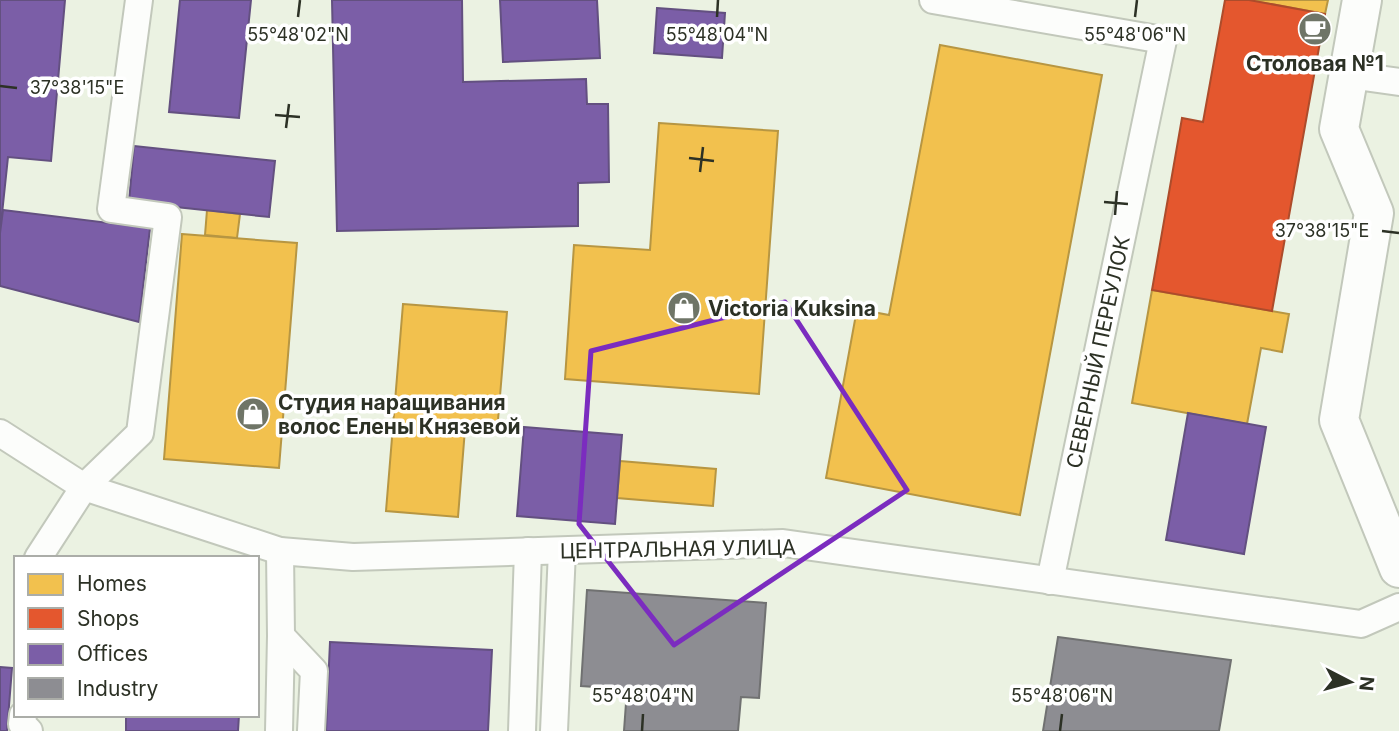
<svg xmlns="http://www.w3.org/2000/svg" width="1399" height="731" font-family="Inter,sans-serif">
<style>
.homes{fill:#f2c14e;stroke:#b79642;stroke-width:2}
.shops{fill:#e4572e;stroke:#ad4c2b;stroke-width:2}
.offices{fill:#7b5ea7;stroke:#635080;stroke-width:2}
.industry{fill:#8d8d92;stroke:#707171;stroke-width:2}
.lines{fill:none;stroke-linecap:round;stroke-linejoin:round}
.service-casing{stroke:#c2c8bb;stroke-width:30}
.minor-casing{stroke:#c2c8bb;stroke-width:42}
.service{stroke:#fcfdfb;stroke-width:26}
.minor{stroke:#fcfdfb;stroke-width:38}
.marked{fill:none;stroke:#7b2cbf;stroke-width:5;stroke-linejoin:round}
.ticks{fill:none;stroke:#2c3125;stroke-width:2.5}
.labels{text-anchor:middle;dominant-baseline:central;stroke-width:7;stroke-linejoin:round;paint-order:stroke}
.poi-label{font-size:21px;font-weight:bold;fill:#2c3125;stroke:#fff;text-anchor:start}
.street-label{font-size:21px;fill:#2c3125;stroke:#fff}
.ticks-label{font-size:18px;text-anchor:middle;fill:#2c3125;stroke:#fff;stroke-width:7;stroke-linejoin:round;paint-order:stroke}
</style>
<rect width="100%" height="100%" fill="#ebf2e2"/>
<g class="homes">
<polygon points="1249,0 1328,0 1325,14"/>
<polygon points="940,45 1102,75 1020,515 826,478 857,309 889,315"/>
<polygon points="659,123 778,131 759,394 565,379 574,245 650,250"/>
<polygon points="207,210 240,214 237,238 205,235"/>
<polygon points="182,234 297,243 279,468 164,459"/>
<polygon points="1152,290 1289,314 1282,352 1261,348 1247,424 1132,403"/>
<polygon points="403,304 507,312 497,432 465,429 458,517 386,511"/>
<polygon points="620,461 716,469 713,506 617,498"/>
</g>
<polygon class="shops" points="1225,0 1249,0 1325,14 1272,311 1152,290 1182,118 1203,122"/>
<g class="offices">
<polygon points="0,0 65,0 51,161 8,157 0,233"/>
<polygon points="180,0 251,0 239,118 169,112"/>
<polygon points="332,0 462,0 463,82 586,79 587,104 608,104 609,182 578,183 578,226 337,231"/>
<polygon points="500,0 597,0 600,58 503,62"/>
<polygon points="657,8 725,13 722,58 654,53"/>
<polygon points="134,146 275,161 269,217 129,202"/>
<polygon points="3,210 150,228 139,322 0,286 0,233"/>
<polygon points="1188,413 1266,427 1244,554 1166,540"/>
<polygon points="524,427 622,435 615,524 517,516"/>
<polygon points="330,642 492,650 488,731 326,731"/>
<polygon points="0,667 12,668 7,731 0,731"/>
<polygon points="126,715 239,715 238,731 126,731"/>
</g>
<g class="industry">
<polygon points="587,590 766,603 759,698 741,697 738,731 624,731 627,689 581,686"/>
<polygon points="1058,637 1231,660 1219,731 1043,731"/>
</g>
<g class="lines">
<defs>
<g id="service">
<polyline points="933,0 1163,40 1050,581"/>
<polyline points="1349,75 1399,82"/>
<polyline points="0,433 84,487 280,551 353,557 783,543 1361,624 1399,607"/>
<polyline points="38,558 84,487 140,433 168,217 111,209 139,0"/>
<polyline points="281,636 314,671 311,731"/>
<polyline points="23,715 22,724 29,731"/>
<polyline points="279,731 281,636 280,551"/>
<polyline points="522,731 528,551"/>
<polyline points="554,731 562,551"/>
</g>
<polyline id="minor" points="1362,0 1339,129 1374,213 1339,420 1399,568"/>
</defs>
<use href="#service" class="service-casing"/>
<use href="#minor" class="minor-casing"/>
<use href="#service" class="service"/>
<use href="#minor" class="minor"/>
</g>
<path class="marked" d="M785 302 907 490 674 645 579 524 591 351Z"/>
<path class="ticks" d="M298 17 300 0M717 17 718 0M1135 17 1137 0M0 86 17 88M275 115 300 117M286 128 289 104M689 158 714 161M700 172 703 147M1104 202 1128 204M1115 215 1117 191M1382 231 1399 233M642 731 643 714M1060 731 1062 714"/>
<defs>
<symbol id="cafe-disc" viewBox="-11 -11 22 22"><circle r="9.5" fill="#6f7567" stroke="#fff"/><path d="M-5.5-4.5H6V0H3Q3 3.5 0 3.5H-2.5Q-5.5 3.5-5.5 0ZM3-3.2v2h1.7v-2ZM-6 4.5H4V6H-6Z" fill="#fff"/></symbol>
<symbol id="shop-disc" viewBox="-11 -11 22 22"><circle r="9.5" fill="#6f7567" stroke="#fff"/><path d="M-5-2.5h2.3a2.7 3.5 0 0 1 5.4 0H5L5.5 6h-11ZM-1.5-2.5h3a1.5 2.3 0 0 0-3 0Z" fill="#fff"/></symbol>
</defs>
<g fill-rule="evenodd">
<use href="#cafe-disc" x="1296" y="10" width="38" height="38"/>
<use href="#shop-disc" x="665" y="289" width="38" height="38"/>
<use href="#shop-disc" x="234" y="395" width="38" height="38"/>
</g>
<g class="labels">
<g class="poi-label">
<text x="1315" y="63" text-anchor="middle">Столовая №1</text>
<text x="708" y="308">Victoria Kuksina</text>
<text x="278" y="402">Студия наращивания<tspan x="278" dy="24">волос Елены Князевой</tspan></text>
</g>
<g class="street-label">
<text transform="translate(1098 352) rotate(-78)">СЕВЕРНЫЙ ПЕРЕУЛОК</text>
<text transform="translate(678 549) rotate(-1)">ЦЕНТРАЛЬНАЯ УЛИЦА</text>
</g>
</g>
<g class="ticks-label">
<text x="298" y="41">55°48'02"N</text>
<text x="717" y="41">55°48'04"N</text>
<text x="1135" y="41">55°48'06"N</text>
<text x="77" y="94">37°38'15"E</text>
<text x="1322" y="237">37°38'15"E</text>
<text x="643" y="702">55°48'04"N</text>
<text x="1062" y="702">55°48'06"N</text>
</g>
<rect x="14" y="556" width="245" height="161" fill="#ffffff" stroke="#abada8" stroke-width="2"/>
<rect x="28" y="574" width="35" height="21" fill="#f2c14e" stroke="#abada8" stroke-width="2"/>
<text x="77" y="591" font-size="21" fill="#2c3125">Homes</text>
<rect x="28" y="608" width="35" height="21" fill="#e4572e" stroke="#abada8" stroke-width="2"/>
<text x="77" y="626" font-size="21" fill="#2c3125">Shops</text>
<rect x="28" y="644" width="35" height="21" fill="#7b5ea7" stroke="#abada8" stroke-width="2"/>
<text x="77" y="661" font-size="21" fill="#2c3125">Offices</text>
<rect x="28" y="678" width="35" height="21" fill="#8d8d92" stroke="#abada8" stroke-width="2"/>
<text x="77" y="696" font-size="21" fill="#2c3125">Industry</text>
<g transform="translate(1350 682) rotate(96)" stroke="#ffffff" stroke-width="5" paint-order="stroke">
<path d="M0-5L12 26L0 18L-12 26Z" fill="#2c3125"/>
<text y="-10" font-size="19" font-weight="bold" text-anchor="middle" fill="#2c3125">N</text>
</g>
</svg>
